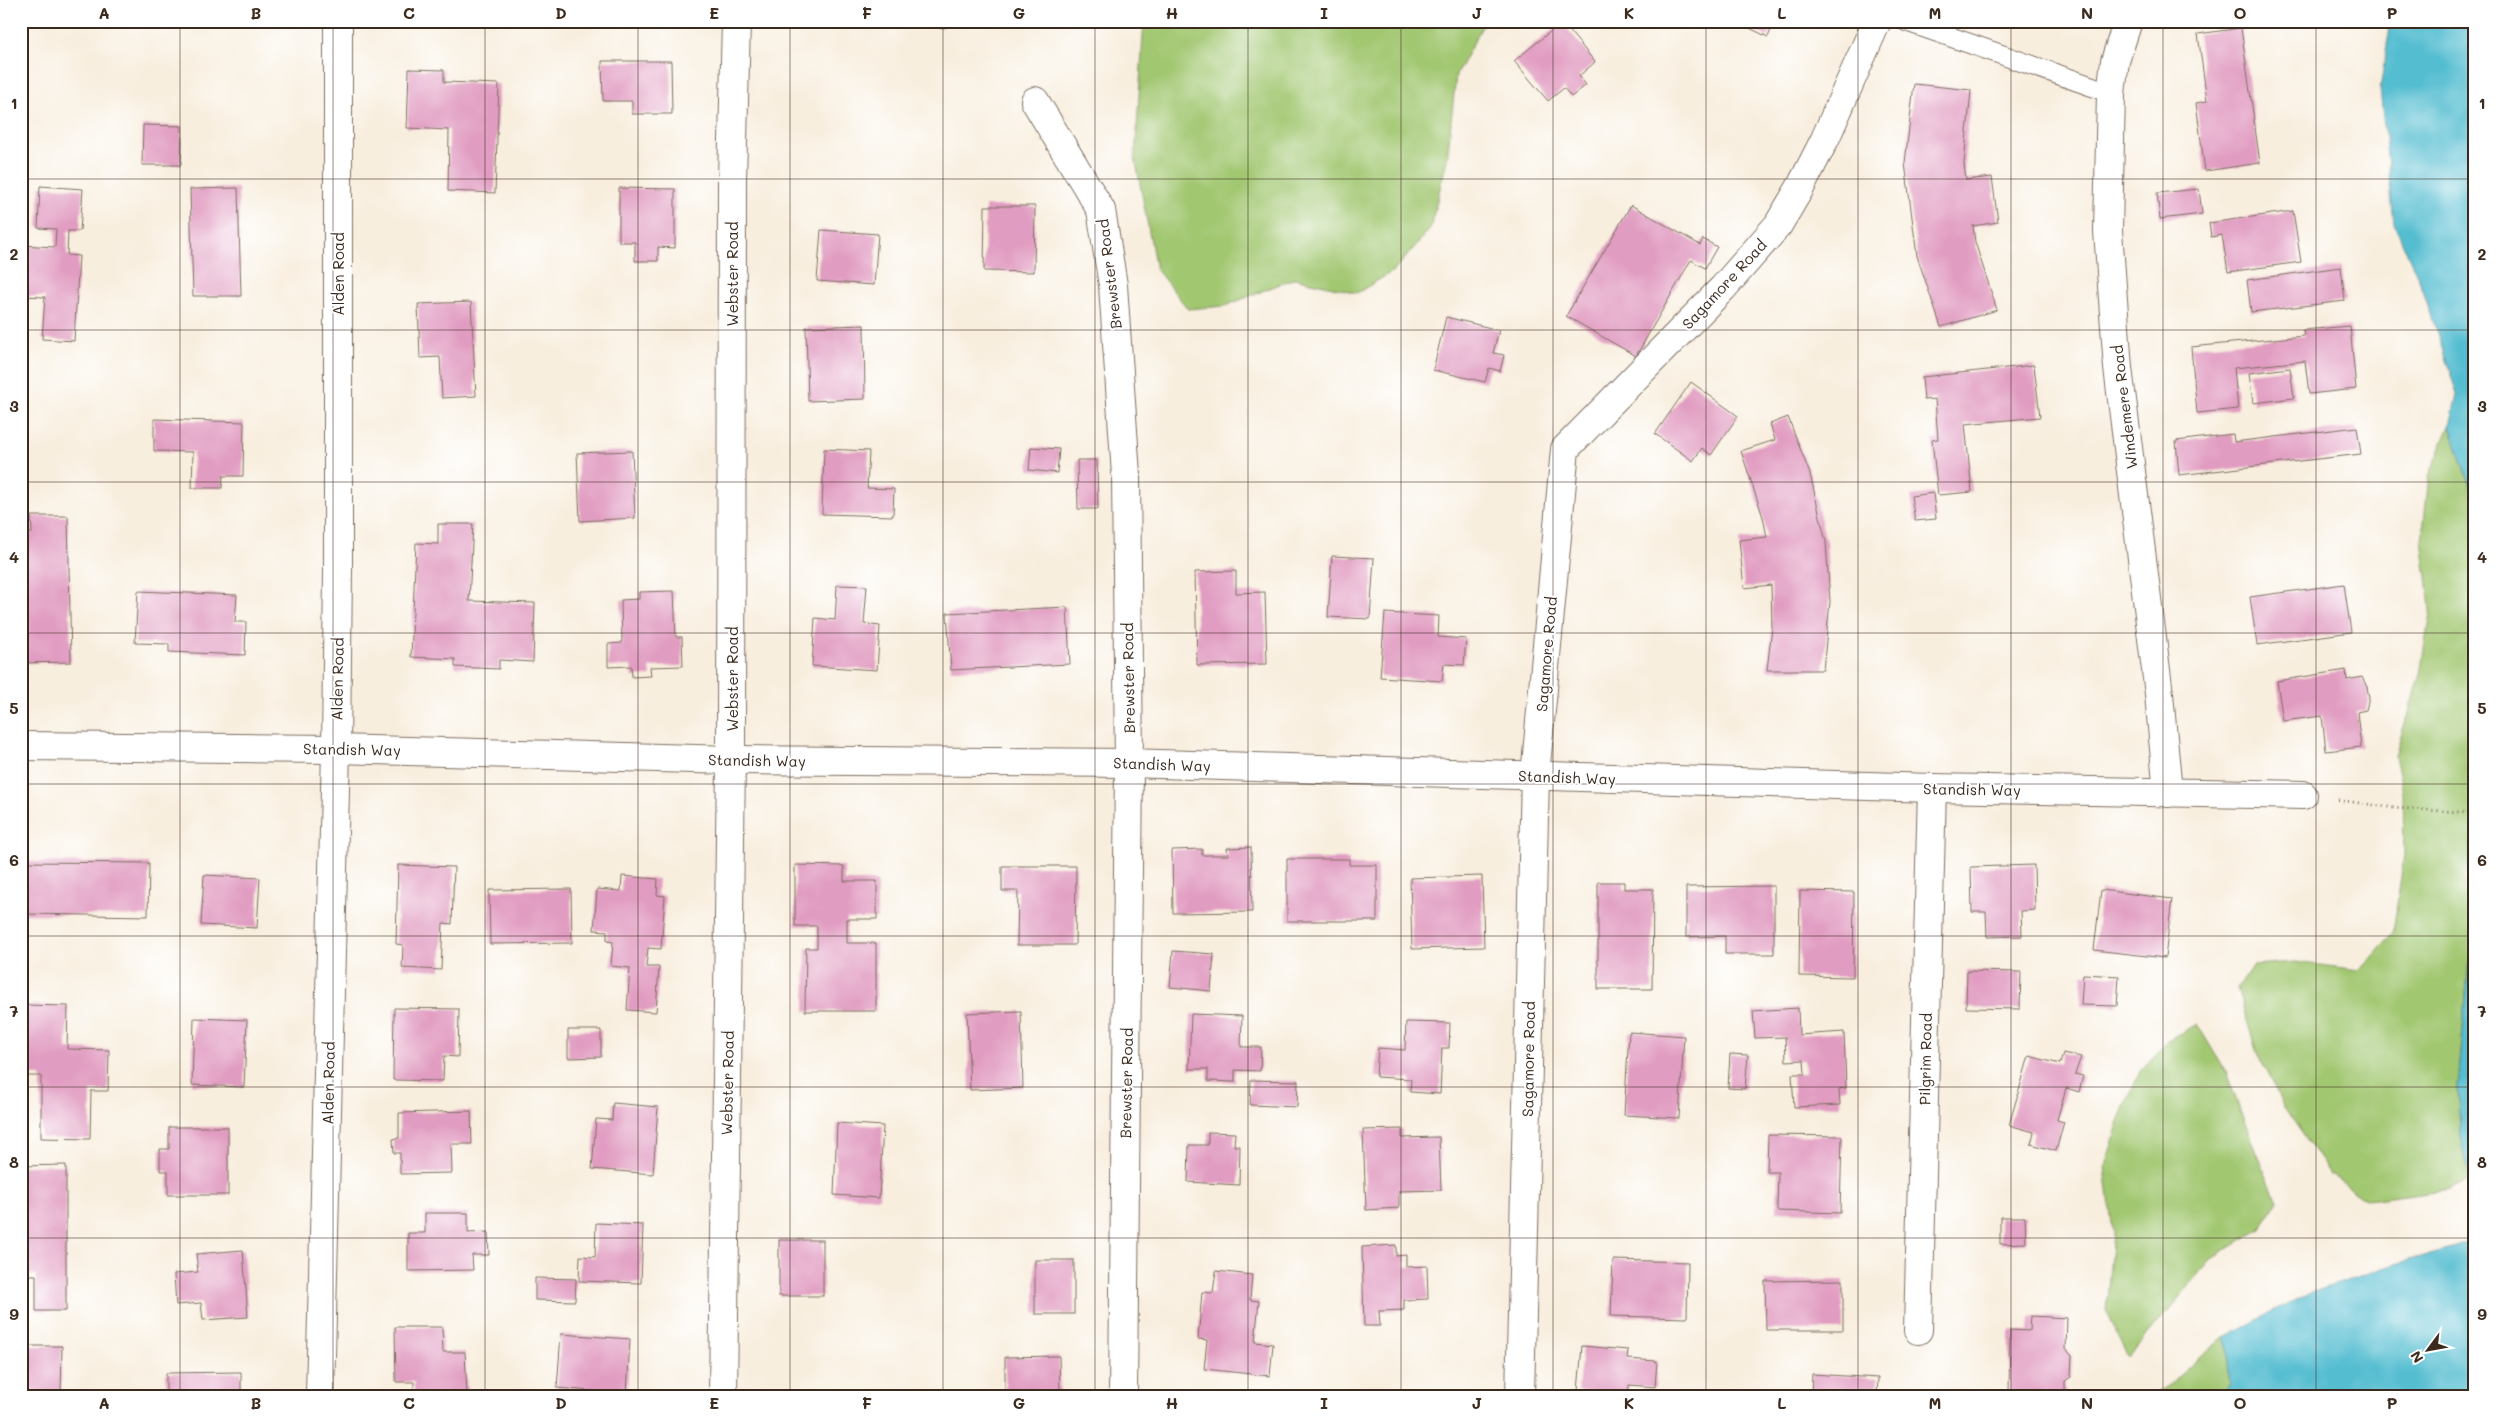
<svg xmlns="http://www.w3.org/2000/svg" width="2496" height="1417" font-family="Mali,sans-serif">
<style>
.green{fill:#a2c771;stroke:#6e7848}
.water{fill:#54bdd0;stroke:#487477}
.building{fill:#e19cc1}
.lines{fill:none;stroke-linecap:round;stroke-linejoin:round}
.service-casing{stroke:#7d6f61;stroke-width:21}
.minor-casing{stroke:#7d6f61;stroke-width:30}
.path{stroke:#7d6f61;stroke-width:3;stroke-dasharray:1 4;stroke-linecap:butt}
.service{stroke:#fff;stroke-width:19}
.minor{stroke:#fff;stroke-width:28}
.grid{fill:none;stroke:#3b2a1e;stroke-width:1;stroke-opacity:0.55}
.labels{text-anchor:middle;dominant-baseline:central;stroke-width:4;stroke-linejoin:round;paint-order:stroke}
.street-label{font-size:15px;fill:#3b2a1e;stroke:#fff}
.neatline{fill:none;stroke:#3b2a1e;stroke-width:2}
.grid-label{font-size:16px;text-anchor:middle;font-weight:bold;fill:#3b2a1e}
</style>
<rect width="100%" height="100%" fill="#fff"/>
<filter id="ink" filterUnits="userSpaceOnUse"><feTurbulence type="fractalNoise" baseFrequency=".02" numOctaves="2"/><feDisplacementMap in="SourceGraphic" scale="10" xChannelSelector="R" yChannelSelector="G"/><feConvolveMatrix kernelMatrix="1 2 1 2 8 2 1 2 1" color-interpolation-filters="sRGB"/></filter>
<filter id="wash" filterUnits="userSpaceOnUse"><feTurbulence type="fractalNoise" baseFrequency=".0096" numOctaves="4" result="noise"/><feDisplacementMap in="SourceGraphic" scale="20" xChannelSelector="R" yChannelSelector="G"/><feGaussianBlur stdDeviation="1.12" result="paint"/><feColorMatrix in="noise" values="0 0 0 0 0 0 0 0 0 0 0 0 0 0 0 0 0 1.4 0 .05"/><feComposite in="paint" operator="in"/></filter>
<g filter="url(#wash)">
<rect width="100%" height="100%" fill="#f8eede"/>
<g class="green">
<polygon points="1144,21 1485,21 1456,75 1447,160 1430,229 1395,270 1357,293 1295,278 1225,306 1188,309 1156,269 1135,157"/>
<polygon points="2450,426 2475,502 2475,823 2467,870 2475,944 2468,972 2458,1087 2460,1132 2470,1180 2451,1189 2367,1200 2330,1174 2282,1104 2256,1050 2237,988 2253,965 2295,962 2360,970 2393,933 2404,855 2403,791 2395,756 2420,674 2431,607 2422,540 2429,476"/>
<polygon points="2197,1024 2226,1072 2256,1153 2277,1200 2262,1229 2213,1258 2128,1357 2106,1310 2113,1233 2105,1166 2121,1116 2140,1071 2168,1041"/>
<polygon points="2226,1336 2230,1385 2222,1396 2152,1396 2167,1386"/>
</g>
<g class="water">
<polygon points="2391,21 2475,21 2475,502 2450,426 2457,394 2422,287 2394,223 2380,89"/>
<polygon points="2475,823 2475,930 2467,870"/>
<polygon points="2475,944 2475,1177 2470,1180 2460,1132 2458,1087 2468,972"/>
<polygon points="2475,1241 2475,1396 2222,1396 2230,1385 2226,1336 2306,1295 2392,1265"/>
</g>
<g id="blocks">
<g class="building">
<polygon points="895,21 943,21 942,28"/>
<polygon points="1735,21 1775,21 1768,37"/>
<polygon points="1562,22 1595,62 1579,76 1586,85 1571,97 1564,88 1548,101 1514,61"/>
<polygon points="2241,28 2260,163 2205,171 2196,103 2207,101 2198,34"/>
<polygon points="602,61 671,61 672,114 632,114 632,101 603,101"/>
<polygon points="409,69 444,70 444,82 499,84 495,193 448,191 449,130 407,128"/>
<polygon points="1914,84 1971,90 1964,164 1966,180 1992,177 1998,222 1973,226 1975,242 1997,310 1941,327 1917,256 1905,163"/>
<polygon points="143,125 182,126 181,165 142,165"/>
<polygon points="40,186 83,189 80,231 68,231 67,255 79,256 74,341 42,339 45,297 21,296 21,245 55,247 56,229 38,228"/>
<polygon points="238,188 241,296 193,296 190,189"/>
<polygon points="619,188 675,189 675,248 658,247 658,261 635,261 635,242 619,242"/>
<polygon points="2199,189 2202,214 2160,219 2157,193"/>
<polygon points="1631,205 1700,245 1703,239 1717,247 1705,268 1691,260 1636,356 1566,316"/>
<polygon points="985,206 1035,206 1034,272 984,271"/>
<polygon points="2293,211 2301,262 2228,272 2222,235 2211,237 2209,223"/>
<polygon points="821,230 878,234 874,285 817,281"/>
<polygon points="2341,267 2345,301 2251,312 2247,280"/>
<polygon points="471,302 476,396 442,398 440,357 420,358 418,304"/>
<polygon points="1446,317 1499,330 1493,353 1504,355 1500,371 1489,368 1485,382 1433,370"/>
<polygon points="864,325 865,399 808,401 806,327"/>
<polygon points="2350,326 2356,389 2309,394 2305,361 2234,368 2238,409 2197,413 2191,347 2304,336 2303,330"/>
<polygon points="2034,365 2040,417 1965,424 1972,492 1938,495 1932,440 1938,439 1935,399 1924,400 1922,377"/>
<polygon points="2290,368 2294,398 2253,403 2249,373"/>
<polygon points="1691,382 1738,416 1711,455 1702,448 1693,461 1655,434"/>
<polygon points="1788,417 1810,474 1826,542 1830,602 1823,670 1767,670 1772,628 1771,585 1744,588 1739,540 1767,537 1763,517 1741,451 1775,440 1770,424"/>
<polygon points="154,419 244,422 243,476 223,476 222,488 192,488 193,452 154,451"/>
<polygon points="2357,427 2361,454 2179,475 2176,441 2233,434 2234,442"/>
<polygon points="1031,447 1059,449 1057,473 1029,470"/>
<polygon points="824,449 869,451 867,488 894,489 893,516 822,514"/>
<polygon points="632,451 635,518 580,521 577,453"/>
<polygon points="1077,460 1097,460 1098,509 1078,509"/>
<polygon points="1933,493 1936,519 1915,521 1911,496"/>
<polygon points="31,516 68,516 71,662 21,663 21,533 32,533"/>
<polygon points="438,524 473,524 469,601 535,603 533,662 499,660 499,669 455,667 455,659 411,657 416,543 438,544"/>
<polygon points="1332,556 1374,558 1370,619 1328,617"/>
<polygon points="1236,571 1236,593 1265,592 1267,664 1197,665 1195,572"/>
<polygon points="2344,584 2351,632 2257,645 2250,597"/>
<polygon points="837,585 867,586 864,624 880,626 877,670 812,666 815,618 835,620"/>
<polygon points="138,591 237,595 235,622 246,622 245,655 169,652 169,644 135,643"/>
<polygon points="674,591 676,637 682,637 683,666 650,667 651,676 632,677 631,666 608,667 608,644 622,643 621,600 639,599 639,592"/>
<polygon points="1067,607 1070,664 951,670 947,613"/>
<polygon points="1385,613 1439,616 1438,637 1466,639 1464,665 1444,664 1442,681 1380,677"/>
<polygon points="2346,670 2347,680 2362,677 2367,687 2369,698 2366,710 2357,712 2361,747 2326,751 2322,716 2283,721 2277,681"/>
<polygon points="1251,847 1252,912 1173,913 1172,850 1202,849 1202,855 1228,855 1227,848"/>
<polygon points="1287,859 1349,859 1349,865 1377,865 1377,921 1287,921"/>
<polygon points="25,862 149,863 148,916 24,914"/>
<polygon points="398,865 454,867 452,924 443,923 441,970 402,968 403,945 396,944"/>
<polygon points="795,865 844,866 844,881 877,881 877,919 847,919 847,943 876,943 876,1011 805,1011 806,948 817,948 817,926 795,926"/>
<polygon points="2034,865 2035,910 2021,911 2022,936 1987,937 1986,912 1972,912 1971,867"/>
<polygon points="1002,866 1076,866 1075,945 1017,945 1018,891 1002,891"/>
<polygon points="204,875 260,878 257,928 201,925"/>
<polygon points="622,876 658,879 657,895 665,896 661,949 648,948 646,967 659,967 656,1012 627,1010 630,968 611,966 613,942 607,941 607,931 594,930 597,889 621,891"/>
<polygon points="1482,876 1484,947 1412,949 1410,878"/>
<polygon points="1598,882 1624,882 1624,889 1653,889 1652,989 1598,989"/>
<polygon points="1774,886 1774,954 1725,954 1725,936 1686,937 1686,887"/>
<polygon points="571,889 572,943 490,944 489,890"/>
<polygon points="2101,890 2172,899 2165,958 2094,950"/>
<polygon points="1800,891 1854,892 1853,977 1799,976"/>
<polygon points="1173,951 1214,954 1211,991 1170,987"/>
<polygon points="1967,971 2021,972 2020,1009 1966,1008"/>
<polygon points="2083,974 2119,976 2117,1006 2081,1005"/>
<polygon points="21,1005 68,1006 67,1049 109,1050 108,1091 91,1091 90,1139 41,1138 41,1076 21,1076"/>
<polygon points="394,1008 459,1009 458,1057 444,1056 443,1081 393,1080"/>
<polygon points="1798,1008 1799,1035 1844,1032 1846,1088 1839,1089 1840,1105 1794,1107 1792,1074 1805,1074 1804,1060 1786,1061 1785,1037 1755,1038 1753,1011"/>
<polygon points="1021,1011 1023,1088 970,1090 967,1013"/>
<polygon points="1191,1014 1242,1016 1241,1047 1261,1047 1260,1071 1235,1070 1235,1082 1208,1081 1208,1069 1189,1069"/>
<polygon points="194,1018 247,1020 244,1087 192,1085"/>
<polygon points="1406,1022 1450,1023 1449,1048 1442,1048 1440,1094 1410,1092 1411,1079 1376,1077 1378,1048 1405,1050"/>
<polygon points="568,1030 601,1030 601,1057 568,1058"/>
<polygon points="1629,1032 1684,1036 1679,1118 1624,1115"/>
<polygon points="2063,1053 2081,1057 2075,1074 2083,1076 2079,1092 2066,1088 2057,1120 2064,1122 2056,1151 2031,1144 2034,1132 2009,1125 2029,1056 2060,1064"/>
<polygon points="1730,1054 1748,1055 1745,1089 1728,1088"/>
<polygon points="1251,1080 1298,1081 1297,1107 1250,1105"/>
<polygon points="613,1103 658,1107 653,1174 592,1169 596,1119 612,1120"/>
<polygon points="471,1111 472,1144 451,1144 452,1173 400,1174 400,1153 394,1153 393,1139 399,1138 399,1113"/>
<polygon points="837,1123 883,1126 879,1198 834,1195"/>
<polygon points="169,1127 228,1127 228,1195 168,1195 168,1171 160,1171 160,1149 169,1149"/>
<polygon points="1402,1129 1402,1138 1439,1137 1441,1190 1399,1191 1399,1208 1366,1210 1363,1130"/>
<polygon points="1208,1132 1235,1133 1234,1146 1240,1146 1239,1185 1188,1182 1189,1145 1208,1145"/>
<polygon points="1768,1135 1842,1136 1840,1213 1777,1211 1778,1172 1767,1172"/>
<polygon points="66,1165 66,1311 36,1311 36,1275 21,1275 21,1166"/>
<polygon points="425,1213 468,1213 468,1233 488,1232 489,1255 472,1255 473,1270 408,1271 408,1233 425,1233"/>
<polygon points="2000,1217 2025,1217 2026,1243 2000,1244"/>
<polygon points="596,1223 643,1225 641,1283 579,1281 580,1256 595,1257"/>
<rect x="779" y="1240" width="44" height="56"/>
<polygon points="1396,1245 1396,1256 1406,1255 1406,1267 1427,1266 1428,1299 1404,1300 1404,1310 1379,1311 1380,1326 1364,1326 1362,1247"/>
<polygon points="243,1250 248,1317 203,1320 201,1303 176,1305 174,1274 198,1272 196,1254"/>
<rect x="1035" y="1260" width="39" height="54"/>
<polygon points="1613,1260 1688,1262 1687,1318 1611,1316"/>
<polygon points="1216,1271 1252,1275 1250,1300 1259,1301 1255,1342 1273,1344 1270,1376 1204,1369 1207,1340 1198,1339 1202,1292 1213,1293"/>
<polygon points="535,1278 576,1279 575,1301 535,1300"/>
<polygon points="1843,1280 1843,1330 1766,1330 1765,1281"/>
<polygon points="2030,1316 2067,1318 2066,1349 2072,1356 2071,1377 2065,1381 2065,1392 2070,1393 2070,1396 2009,1396 2010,1330 2029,1331"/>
<polygon points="395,1327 442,1327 443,1352 465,1352 467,1396 414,1396 414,1382 396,1382"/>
<polygon points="561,1334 630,1339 627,1394 557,1388"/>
<polygon points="21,1346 62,1346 61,1396 21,1396"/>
<polygon points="1582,1346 1628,1350 1627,1359 1657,1361 1655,1387 1629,1385 1628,1396 1578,1391"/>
<polygon points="1059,1356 1060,1396 1005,1396 1005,1357"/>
<polygon points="241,1372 241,1396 166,1396 166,1373"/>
<polygon points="1812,1374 1878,1378 1877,1396 1811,1396"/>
</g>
</g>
</g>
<g filter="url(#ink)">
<use href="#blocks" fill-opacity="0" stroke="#7d6f61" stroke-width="1"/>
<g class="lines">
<defs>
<polyline id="service" points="1905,21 2111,93"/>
<g id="minor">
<polyline points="2128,21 2115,61 2111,93 2108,231 2118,368 2159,694 2168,793"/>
<polyline points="1035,101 1101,210 1113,285 1126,475 1129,763 1123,1396"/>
<polyline points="21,746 336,749 731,760 1129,763 1932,788 2303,795"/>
<polyline points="1918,1330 1932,788"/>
<polyline points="320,1396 336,749 338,571 338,21"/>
<polyline points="723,1396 731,760 732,181 736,21"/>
<polyline points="1520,1396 1535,776 1565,449 1723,288 1778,225 1800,188 1825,139 1877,21"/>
</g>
</defs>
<use href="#service" class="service-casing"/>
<use href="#minor" class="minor-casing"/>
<polyline class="path" points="2338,800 2395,808 2475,813"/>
<use href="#service" class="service"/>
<use href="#minor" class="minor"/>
</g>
</g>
<path class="grid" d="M180 21V1396M333 21V1396M485 21V1396M638 21V1396M790 21V1396M943 21V1396M1095 21V1396M1248 21V1396M1401 21V1396M1553 21V1396M1706 21V1396M1858 21V1396M2011 21V1396M2163 21V1396M2316 21V1396M21 179H2475M21 330H2475M21 482H2475M21 633H2475M21 784H2475M21 936H2475M21 1087H2475M21 1238H2475"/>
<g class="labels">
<g class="street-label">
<text transform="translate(338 274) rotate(-90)">Alden Road</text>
<text transform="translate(732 274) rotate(-90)">Webster Road</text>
<text transform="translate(1109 274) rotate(-97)">Brewster Road</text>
<text transform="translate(1724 284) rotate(-47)">Sagamore Road</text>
<text transform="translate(2124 407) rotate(-97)">Windemere Road</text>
<text transform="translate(1546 654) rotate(-85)">Sagamore Road</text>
<text transform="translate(1128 678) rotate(-91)">Brewster Road</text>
<text transform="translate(337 679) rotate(-89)">Alden Road</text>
<text transform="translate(732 679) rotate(-90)">Webster Road</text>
<text transform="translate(352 749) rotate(1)">Standish Way</text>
<text transform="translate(757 760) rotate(1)">Standish Way</text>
<text transform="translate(1162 764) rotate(2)">Standish Way</text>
<text transform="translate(1567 777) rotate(2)">Standish Way</text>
<text transform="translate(1972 789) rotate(1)">Standish Way</text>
<text transform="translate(1528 1059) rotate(-89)">Sagamore Road</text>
<text transform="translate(1925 1059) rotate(-89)">Pilgrim Road</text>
<text transform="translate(328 1083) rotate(-89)">Alden Road</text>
<text transform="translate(727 1083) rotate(-89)">Webster Road</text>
<text transform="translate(1126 1083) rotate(-89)">Brewster Road</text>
</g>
</g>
<rect width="2496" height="1417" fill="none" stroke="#fff" stroke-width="55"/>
<g transform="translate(2428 1350) rotate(238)" stroke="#ffffff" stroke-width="4" paint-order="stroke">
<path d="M0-4L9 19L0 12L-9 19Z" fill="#3b2a1e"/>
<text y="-8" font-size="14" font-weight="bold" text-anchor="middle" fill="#3b2a1e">N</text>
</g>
<rect x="28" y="28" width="2440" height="1362" class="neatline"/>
<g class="grid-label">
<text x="104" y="19">A</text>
<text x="256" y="19">B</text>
<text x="409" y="19">C</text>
<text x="561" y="19">D</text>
<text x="714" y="19">E</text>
<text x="867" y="19">F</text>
<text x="1019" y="19">G</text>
<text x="1172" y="19">H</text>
<text x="1324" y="19">I</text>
<text x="1477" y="19">J</text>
<text x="1629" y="19">K</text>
<text x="1782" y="19">L</text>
<text x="1935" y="19">M</text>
<text x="2087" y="19">N</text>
<text x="2240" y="19">O</text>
<text x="2392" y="19">P</text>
<text x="14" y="109">1</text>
<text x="2482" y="109">1</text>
<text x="14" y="260">2</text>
<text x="2482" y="260">2</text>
<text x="14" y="412">3</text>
<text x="2482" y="412">3</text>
<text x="14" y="563">4</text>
<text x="2482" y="563">4</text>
<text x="14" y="714">5</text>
<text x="2482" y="714">5</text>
<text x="14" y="866">6</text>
<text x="2482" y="866">6</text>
<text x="14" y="1017">7</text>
<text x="2482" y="1017">7</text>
<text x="14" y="1168">8</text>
<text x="2482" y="1168">8</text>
<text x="14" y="1320">9</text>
<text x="2482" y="1320">9</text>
<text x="104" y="1409">A</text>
<text x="256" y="1409">B</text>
<text x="409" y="1409">C</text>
<text x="561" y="1409">D</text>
<text x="714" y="1409">E</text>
<text x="867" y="1409">F</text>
<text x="1019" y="1409">G</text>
<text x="1172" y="1409">H</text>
<text x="1324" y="1409">I</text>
<text x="1477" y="1409">J</text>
<text x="1629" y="1409">K</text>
<text x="1782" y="1409">L</text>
<text x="1935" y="1409">M</text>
<text x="2087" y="1409">N</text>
<text x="2240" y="1409">O</text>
<text x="2392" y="1409">P</text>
</g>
</svg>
